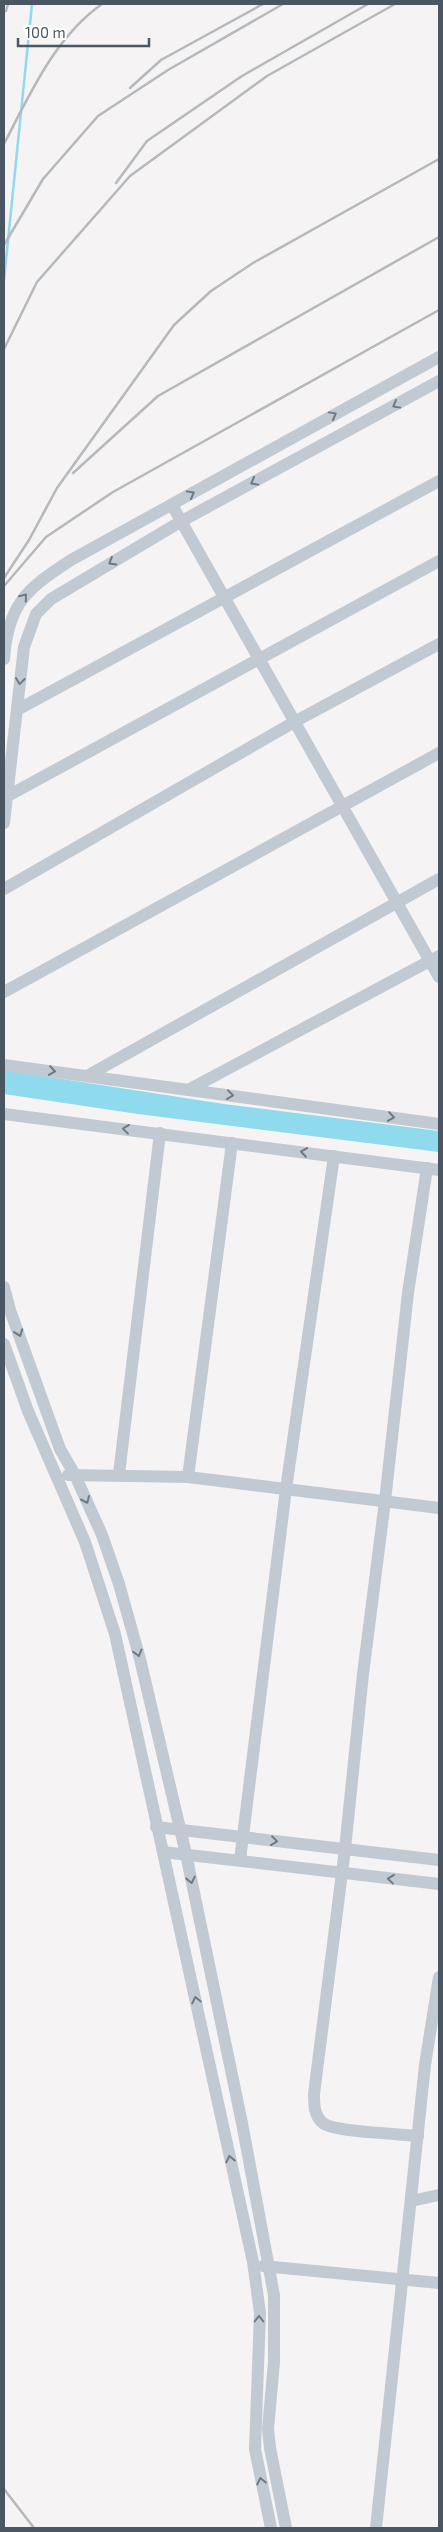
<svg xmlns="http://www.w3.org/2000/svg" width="443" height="2532" font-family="'Exo 2',sans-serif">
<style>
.water{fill:#90daee}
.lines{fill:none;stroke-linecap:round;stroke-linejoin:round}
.stream{stroke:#90daee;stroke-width:2.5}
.minor{stroke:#c1cad2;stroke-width:12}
.rail{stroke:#b5b8bd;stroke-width:2.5}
.oneway{stroke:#6e7983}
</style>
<rect width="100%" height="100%" fill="#f5f3f3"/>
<polygon class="water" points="4,1070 224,1104 439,1131 439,1152 138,1114 4,1094"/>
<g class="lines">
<polyline class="stream" points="4,280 32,4"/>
<g class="minor">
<polyline points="172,505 439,977"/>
<path d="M4 659C8 603 27 589 71 560L439 357"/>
<polyline points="17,710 439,481"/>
<polyline points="4,798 439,561"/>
<polyline points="4,823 24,647 36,614 51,599 180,522 439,381"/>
<polyline points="4,889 296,721 439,644"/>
<polyline points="4,992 439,753"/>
<polyline points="4,1065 439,1124"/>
<polyline points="87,1076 439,879"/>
<polyline points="188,1090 439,956"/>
<polyline points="4,1114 439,1170"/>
<polyline points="4,1287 10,1310 60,1449 75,1475 102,1535 119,1584 140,1659 186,1854 242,2123 274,2295 274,2362 268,2429 270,2448 286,2528"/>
<polyline points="4,1344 28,1411 85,1542 115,1634 253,2262 260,2313 255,2449 271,2528"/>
<polyline points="119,1474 160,1133"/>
<polyline points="68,1475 188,1477 439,1508"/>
<polyline points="188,1477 232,1143"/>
<polyline points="156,1827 439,1860"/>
<polyline points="163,1852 439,1884"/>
<polyline points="240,1860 286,1489 334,1156"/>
<path d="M418 2136C400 2134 333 2132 323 2123 314 2116 314 2104 314 2094L345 1849 363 1674 385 1501 408 1293 427 1168"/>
<polyline points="411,2201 439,2195"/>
<polyline points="263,2266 439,2283"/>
<polyline points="376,2528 425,2065 439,1977"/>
</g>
<g class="rail">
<polyline points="6,11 8,4"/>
<polyline points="130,88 161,60 263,4"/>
<path d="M4 144C30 94 55 37 102 4"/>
<polyline points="116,183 147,141 242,76 368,4"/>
<polyline points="4,245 43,179 98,116 168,70 283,4"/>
<polyline points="4,349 37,282 130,176 267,76 395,4"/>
<polyline points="73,473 158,396 439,237"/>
<polyline points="4,578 29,540 57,488 174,325 211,291 253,263 439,159"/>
<polyline points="4,586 46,537 113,492 439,310"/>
<polyline points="4,2489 34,2528"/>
</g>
</g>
<defs><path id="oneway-chevron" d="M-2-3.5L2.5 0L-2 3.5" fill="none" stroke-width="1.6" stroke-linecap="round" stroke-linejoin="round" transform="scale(1.25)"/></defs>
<g class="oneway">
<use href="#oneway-chevron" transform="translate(396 405) rotate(151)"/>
<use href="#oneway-chevron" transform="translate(333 415) rotate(-29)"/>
<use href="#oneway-chevron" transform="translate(254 482) rotate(151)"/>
<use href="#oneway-chevron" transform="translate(191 494) rotate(-29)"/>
<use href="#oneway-chevron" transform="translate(112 562) rotate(149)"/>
<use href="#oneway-chevron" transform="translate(24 597) rotate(-51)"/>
<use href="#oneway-chevron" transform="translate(20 681) rotate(97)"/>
<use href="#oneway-chevron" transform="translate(52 1071) rotate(8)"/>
<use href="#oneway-chevron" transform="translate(230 1095) rotate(7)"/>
<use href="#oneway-chevron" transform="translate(391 1117) rotate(8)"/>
<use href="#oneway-chevron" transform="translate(126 1129) rotate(-173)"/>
<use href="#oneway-chevron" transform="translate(304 1152) rotate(-172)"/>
<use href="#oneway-chevron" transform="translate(19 1333) rotate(70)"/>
<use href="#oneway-chevron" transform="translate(86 1500) rotate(66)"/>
<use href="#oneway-chevron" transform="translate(138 1653) rotate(75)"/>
<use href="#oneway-chevron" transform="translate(274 1841) rotate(7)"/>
<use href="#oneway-chevron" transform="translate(391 1879) rotate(-173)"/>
<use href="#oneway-chevron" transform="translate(191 1880) rotate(78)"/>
<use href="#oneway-chevron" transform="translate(196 2000) rotate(-102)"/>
<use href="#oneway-chevron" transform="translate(230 2159) rotate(-102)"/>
<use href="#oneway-chevron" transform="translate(259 2319) rotate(-90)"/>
<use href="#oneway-chevron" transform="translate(261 2481) rotate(-102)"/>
</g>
<rect width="443" height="2532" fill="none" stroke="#4a5661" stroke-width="10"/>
<path d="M18 38v8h131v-8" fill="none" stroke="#4a5661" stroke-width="2.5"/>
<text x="25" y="38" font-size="15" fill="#4a5661" stroke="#ffffff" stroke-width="4" paint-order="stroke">100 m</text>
</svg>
